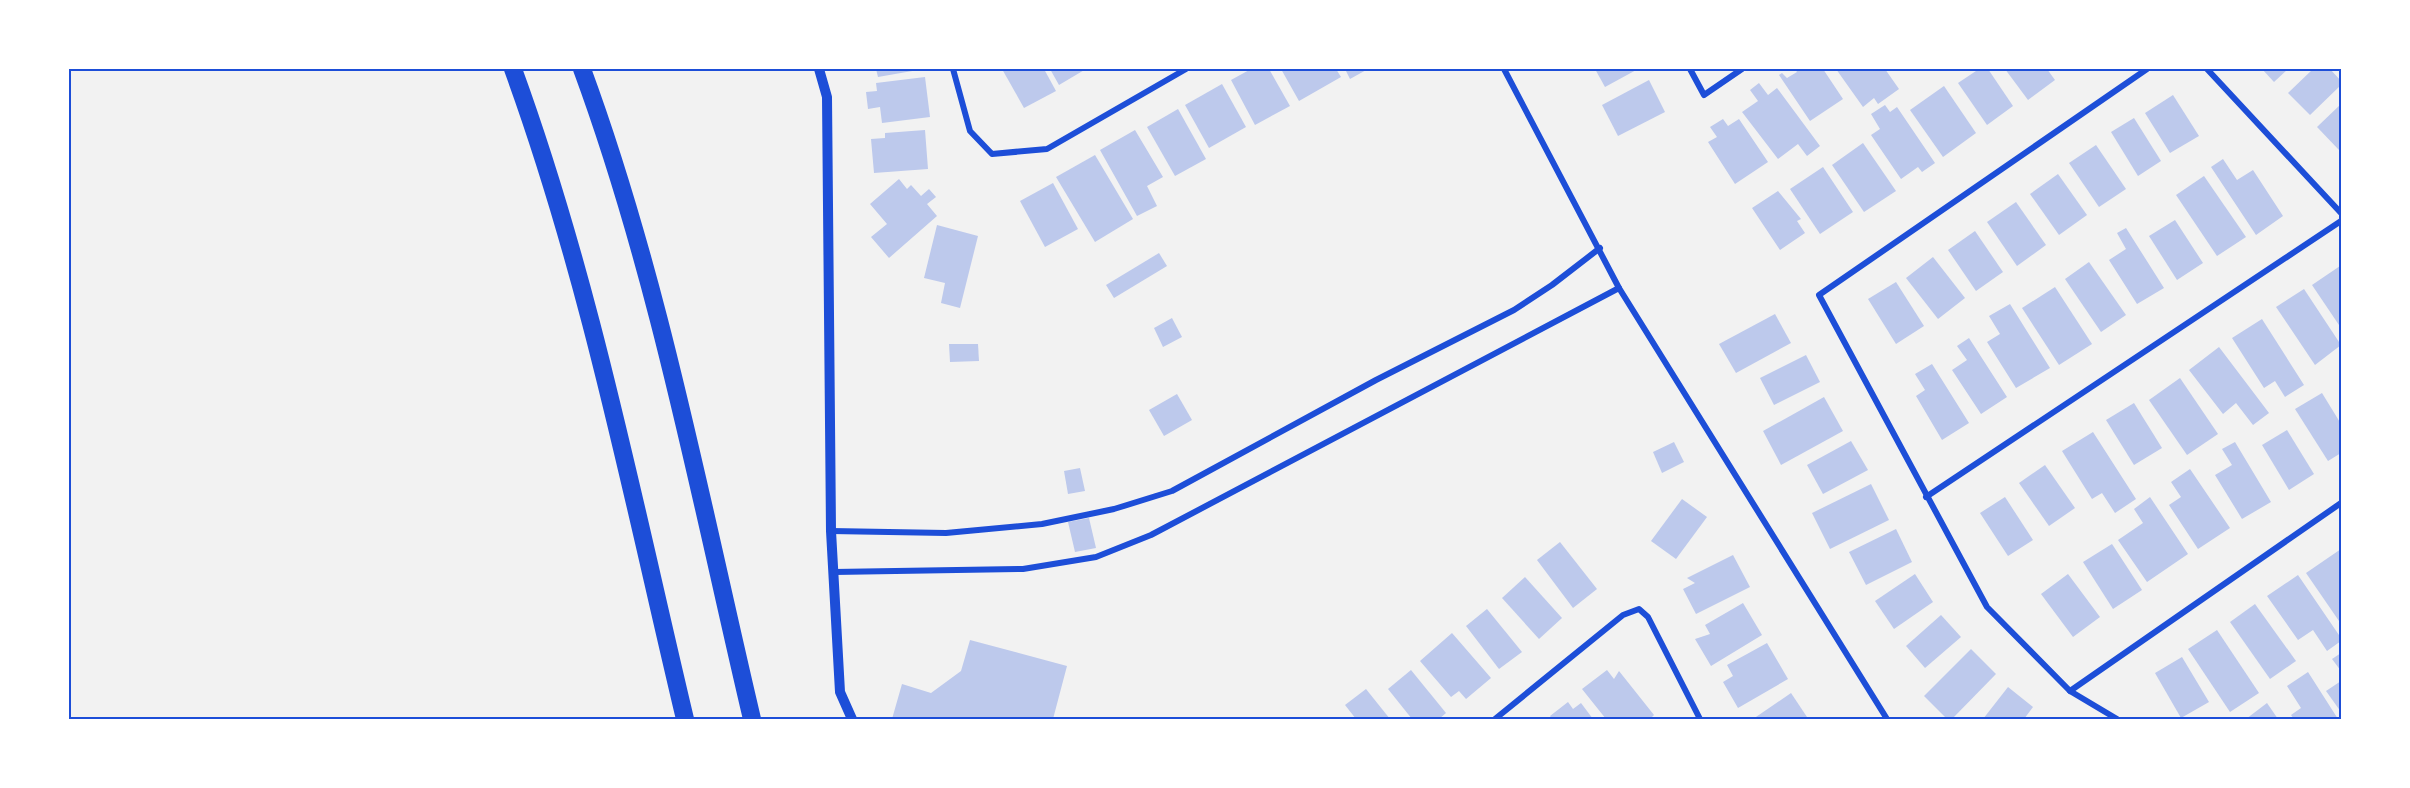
<svg xmlns="http://www.w3.org/2000/svg" width="2410" height="788" font-family="'Work Sans',sans-serif">
<style>
.building{fill:#bdc9ec}
.lines{fill:none;stroke-linecap:round;stroke-linejoin:round}
.minor{stroke:#1d4ed8;stroke-width:6}
.tertiary{stroke:#1d4ed8;stroke-width:10}
.motorway{stroke:#1d4ed8;stroke-width:18}
.neatline{fill:none;stroke:#1d4ed8;stroke-width:2}
</style>
<rect width="100%" height="100%" fill="#f2f2f2"/>
<g class="building">
<polygon points="876,69 918,69 918,70 878,77"/>
<polygon points="1002,69 1044,69 1056,91 1024,108"/>
<polygon points="1050,69 1086,69 1059,85"/>
<polygon points="1251,69 1269,69 1290,106 1255,125 1231,80"/>
<polygon points="1281,69 1336,69 1341,77 1299,101"/>
<polygon points="1345,69 1368,69 1350,79"/>
<polygon points="1595,69 1638,69 1605,87"/>
<polygon points="1795,69 1823,69 1843,99 1810,121 1779,75 1782,73 1787,78 1797,72"/>
<polygon points="1836,69 1885,69 1899,89 1878,104 1874,98 1863,107"/>
<polygon points="1979,69 1988,69 2013,106 1987,125 1958,83"/>
<polygon points="2005,69 2047,69 2055,80 2028,100"/>
<polygon points="2262,69 2288,69 2274,82"/>
<polygon points="2313,69 2330,69 2341,81 2341,85 2310,115 2288,93"/>
<polygon points="925,77 930,117 882,123 880,107 868,109 866,92 877,91 876,83"/>
<polygon points="1649,80 1665,112 1618,136 1602,105"/>
<polygon points="1759,83 1768,95 1777,88 1820,146 1807,156 1798,144 1778,159 1742,112 1758,101 1750,90"/>
<polygon points="1222,84 1246,127 1209,148 1185,105"/>
<polygon points="1944,86 1976,133 1943,157 1910,110"/>
<polygon points="2173,95 2199,136 2170,153 2145,113"/>
<polygon points="2341,104 2341,148 2339,150 2317,127"/>
<polygon points="1885,105 1890,112 1897,107 1935,163 1922,172 1918,167 1901,179 1871,135 1880,129 1871,114"/>
<polygon points="1178,109 1206,159 1175,176 1147,127"/>
<polygon points="2134,118 2161,161 2138,176 2111,132"/>
<polygon points="1723,119 1728,126 1739,119 1768,162 1735,184 1708,142 1717,137 1710,127"/>
<polygon points="925,130 928,169 874,173 871,139 885,138 885,133"/>
<polygon points="1135,130 1163,177 1147,186 1157,206 1137,216 1100,150"/>
<polygon points="1863,143 1896,191 1864,212 1832,165"/>
<polygon points="2096,145 2126,189 2099,207 2069,163"/>
<polygon points="1095,155 1133,219 1095,242 1056,177"/>
<polygon points="2223,159 2237,180 2253,170 2283,216 2256,235 2211,167"/>
<polygon points="1823,167 1853,212 1820,234 1790,189"/>
<polygon points="2058,174 2087,215 2059,235 2030,194"/>
<polygon points="2204,176 2246,237 2217,256 2176,195"/>
<polygon points="899,179 907,189 911,185 921,196 929,189 936,197 927,204 937,216 889,258 871,237 887,224 870,204"/>
<polygon points="1053,183 1078,229 1045,247 1020,201"/>
<polygon points="1778,191 1801,219 1797,221 1805,233 1780,250 1752,208"/>
<polygon points="2016,202 2046,245 2017,266 1987,222"/>
<polygon points="2175,220 2203,263 2177,280 2149,236"/>
<polygon points="937,225 978,236 960,308 941,303 945,283 924,278"/>
<polygon points="2126,228 2164,288 2137,304 2109,260 2126,249 2117,233"/>
<polygon points="1975,231 2003,272 1976,291 1948,250"/>
<polygon points="1159,253 1167,266 1114,298 1106,285"/>
<polygon points="1933,257 1965,298 1938,319 1906,278"/>
<polygon points="2089,262 2126,315 2101,332 2065,279"/>
<polygon points="2340,266 2341,268 2341,328 2312,285"/>
<polygon points="1896,282 1924,326 1896,344 1868,299"/>
<polygon points="2055,287 2092,344 2059,365 2022,308"/>
<polygon points="2304,289 2341,345 2315,365 2276,307"/>
<polygon points="2010,304 2050,368 2016,388 1987,342 2000,334 1989,316"/>
<polygon points="1775,314 1791,343 1736,373 1719,344"/>
<polygon points="1172,318 1182,337 1163,347 1154,328"/>
<polygon points="2262,319 2304,385 2285,397 2275,381 2264,388 2232,338"/>
<polygon points="1969,338 2007,397 1981,414 1952,370 1967,360 1957,346"/>
<polygon points="949,344 978,344 979,361 950,362"/>
<polygon points="2219,347 2269,413 2253,425 2236,403 2223,414 2189,370"/>
<polygon points="1806,355 1820,382 1774,405 1760,378"/>
<polygon points="1932,364 1969,423 1942,440 1916,396 1925,390 1915,374"/>
<polygon points="2180,378 2218,434 2187,455 2149,400"/>
<polygon points="2322,393 2341,424 2341,453 2328,461 2295,409"/>
<polygon points="1177,394 1192,420 1164,436 1149,410"/>
<polygon points="1824,397 1843,431 1781,465 1763,431"/>
<polygon points="2134,403 2162,448 2134,465 2106,420"/>
<polygon points="2287,430 2314,474 2289,490 2262,445"/>
<polygon points="2093,432 2136,499 2115,513 2102,493 2092,499 2062,451"/>
<polygon points="1851,441 1868,470 1823,494 1807,465"/>
<polygon points="1674,442 1684,462 1662,473 1653,452"/>
<polygon points="2235,442 2271,502 2242,519 2215,475 2232,465 2222,449"/>
<polygon points="2045,465 2075,508 2049,526 2019,483"/>
<polygon points="1080,468 1085,491 1068,494 1064,471"/>
<polygon points="2190,469 2230,528 2198,549 2169,505 2181,497 2171,482"/>
<polygon points="1871,484 1889,520 1830,549 1812,513"/>
<polygon points="2005,497 2033,540 2008,556 1980,513"/>
<polygon points="2150,497 2188,554 2147,582 2118,540 2143,523 2134,509"/>
<polygon points="1682,499 1707,517 1676,559 1651,541"/>
<polygon points="1089,518 1096,548 1075,552 1068,522"/>
<polygon points="1896,529 1912,562 1866,585 1849,552"/>
<polygon points="1560,542 1597,589 1573,608 1537,560"/>
<polygon points="2112,544 2142,590 2113,609 2083,562"/>
<polygon points="2341,549 2341,620 2339,621 2306,573"/>
<polygon points="1733,555 1750,587 1696,614 1683,589 1695,583 1687,578"/>
<polygon points="1915,574 1933,602 1894,629 1875,601"/>
<polygon points="2068,574 2100,617 2073,637 2041,594"/>
<polygon points="2298,575 2341,638 2341,641 2327,651 2313,630 2298,640 2267,596"/>
<polygon points="1525,577 1562,618 1539,639 1502,598"/>
<polygon points="1743,603 1762,635 1711,666 1695,639 1710,634 1705,625"/>
<polygon points="2255,604 2296,661 2270,679 2230,622"/>
<polygon points="1487,609 1522,652 1499,669 1466,626"/>
<polygon points="1941,615 1961,637 1925,668 1906,646"/>
<polygon points="2217,630 2259,693 2230,712 2188,649"/>
<polygon points="1452,633 1491,678 1466,699 1459,691 1451,697 1420,661"/>
<polygon points="970,640 1067,666 1053,719 892,719 902,684 931,693 961,671"/>
<polygon points="1767,643 1788,679 1738,708 1723,682 1733,676 1727,665"/>
<polygon points="1971,649 1996,674 1952,719 1947,719 1924,696"/>
<polygon points="2341,653 2341,671 2332,659"/>
<polygon points="2182,657 2209,702 2181,718 2155,673"/>
<polygon points="1411,670 1446,713 1439,719 1412,719 1388,689"/>
<polygon points="1607,670 1614,679 1619,671 1654,715 1650,719 1606,719 1582,689"/>
<polygon points="2308,672 2338,719 2294,719 2291,715 2301,708 2287,686"/>
<polygon points="2341,681 2341,712 2326,691"/>
<polygon points="2008,687 2033,707 2024,719 1983,719"/>
<polygon points="1366,689 1390,719 1356,719 1345,705"/>
<polygon points="1791,693 1807,717 1805,719 1753,719"/>
<polygon points="1568,702 1573,709 1581,703 1593,719 1552,719 1550,716"/>
<polygon points="2267,703 2278,719 2246,719"/>
</g>
<g class="lines">
<g class="minor">
<polyline points="953,69 970,131 992,154 1047,149 1186,69"/>
<polyline points="1504,69 1619,288 1887,719"/>
<polyline points="1690,69 1704,95 1742,69"/>
<polyline points="2207,69 2341,213"/>
<polyline points="1926,497 2341,221"/>
<polyline points="831,531 946,533 1042,524 1114,509 1172,491 1376,380 1514,310 1552,285 1600,248"/>
<polyline points="834,572 1023,569 1096,557 1151,535 1619,288"/>
<polyline points="2070,691 2341,503"/>
<polyline points="1495,719 1623,615 1639,609 1648,617 1700,719"/>
<polyline points="2117,719 2070,691 1987,607 1819,295 2147,69"/>
</g>
<polyline class="tertiary" points="819,69 827,97 831,531 840,692 852,719"/>
<g class="motorway">
<path d="M513 69C590 280 633 501 685 719"/>
<path d="M582 69C659 278 701 503 752 719"/>
</g>
</g>
<rect width="2410" height="788" fill="none" stroke="#ffffff" stroke-width="141"/>
<rect x="70" y="70" width="2270" height="648" class="neatline"/>
</svg>
